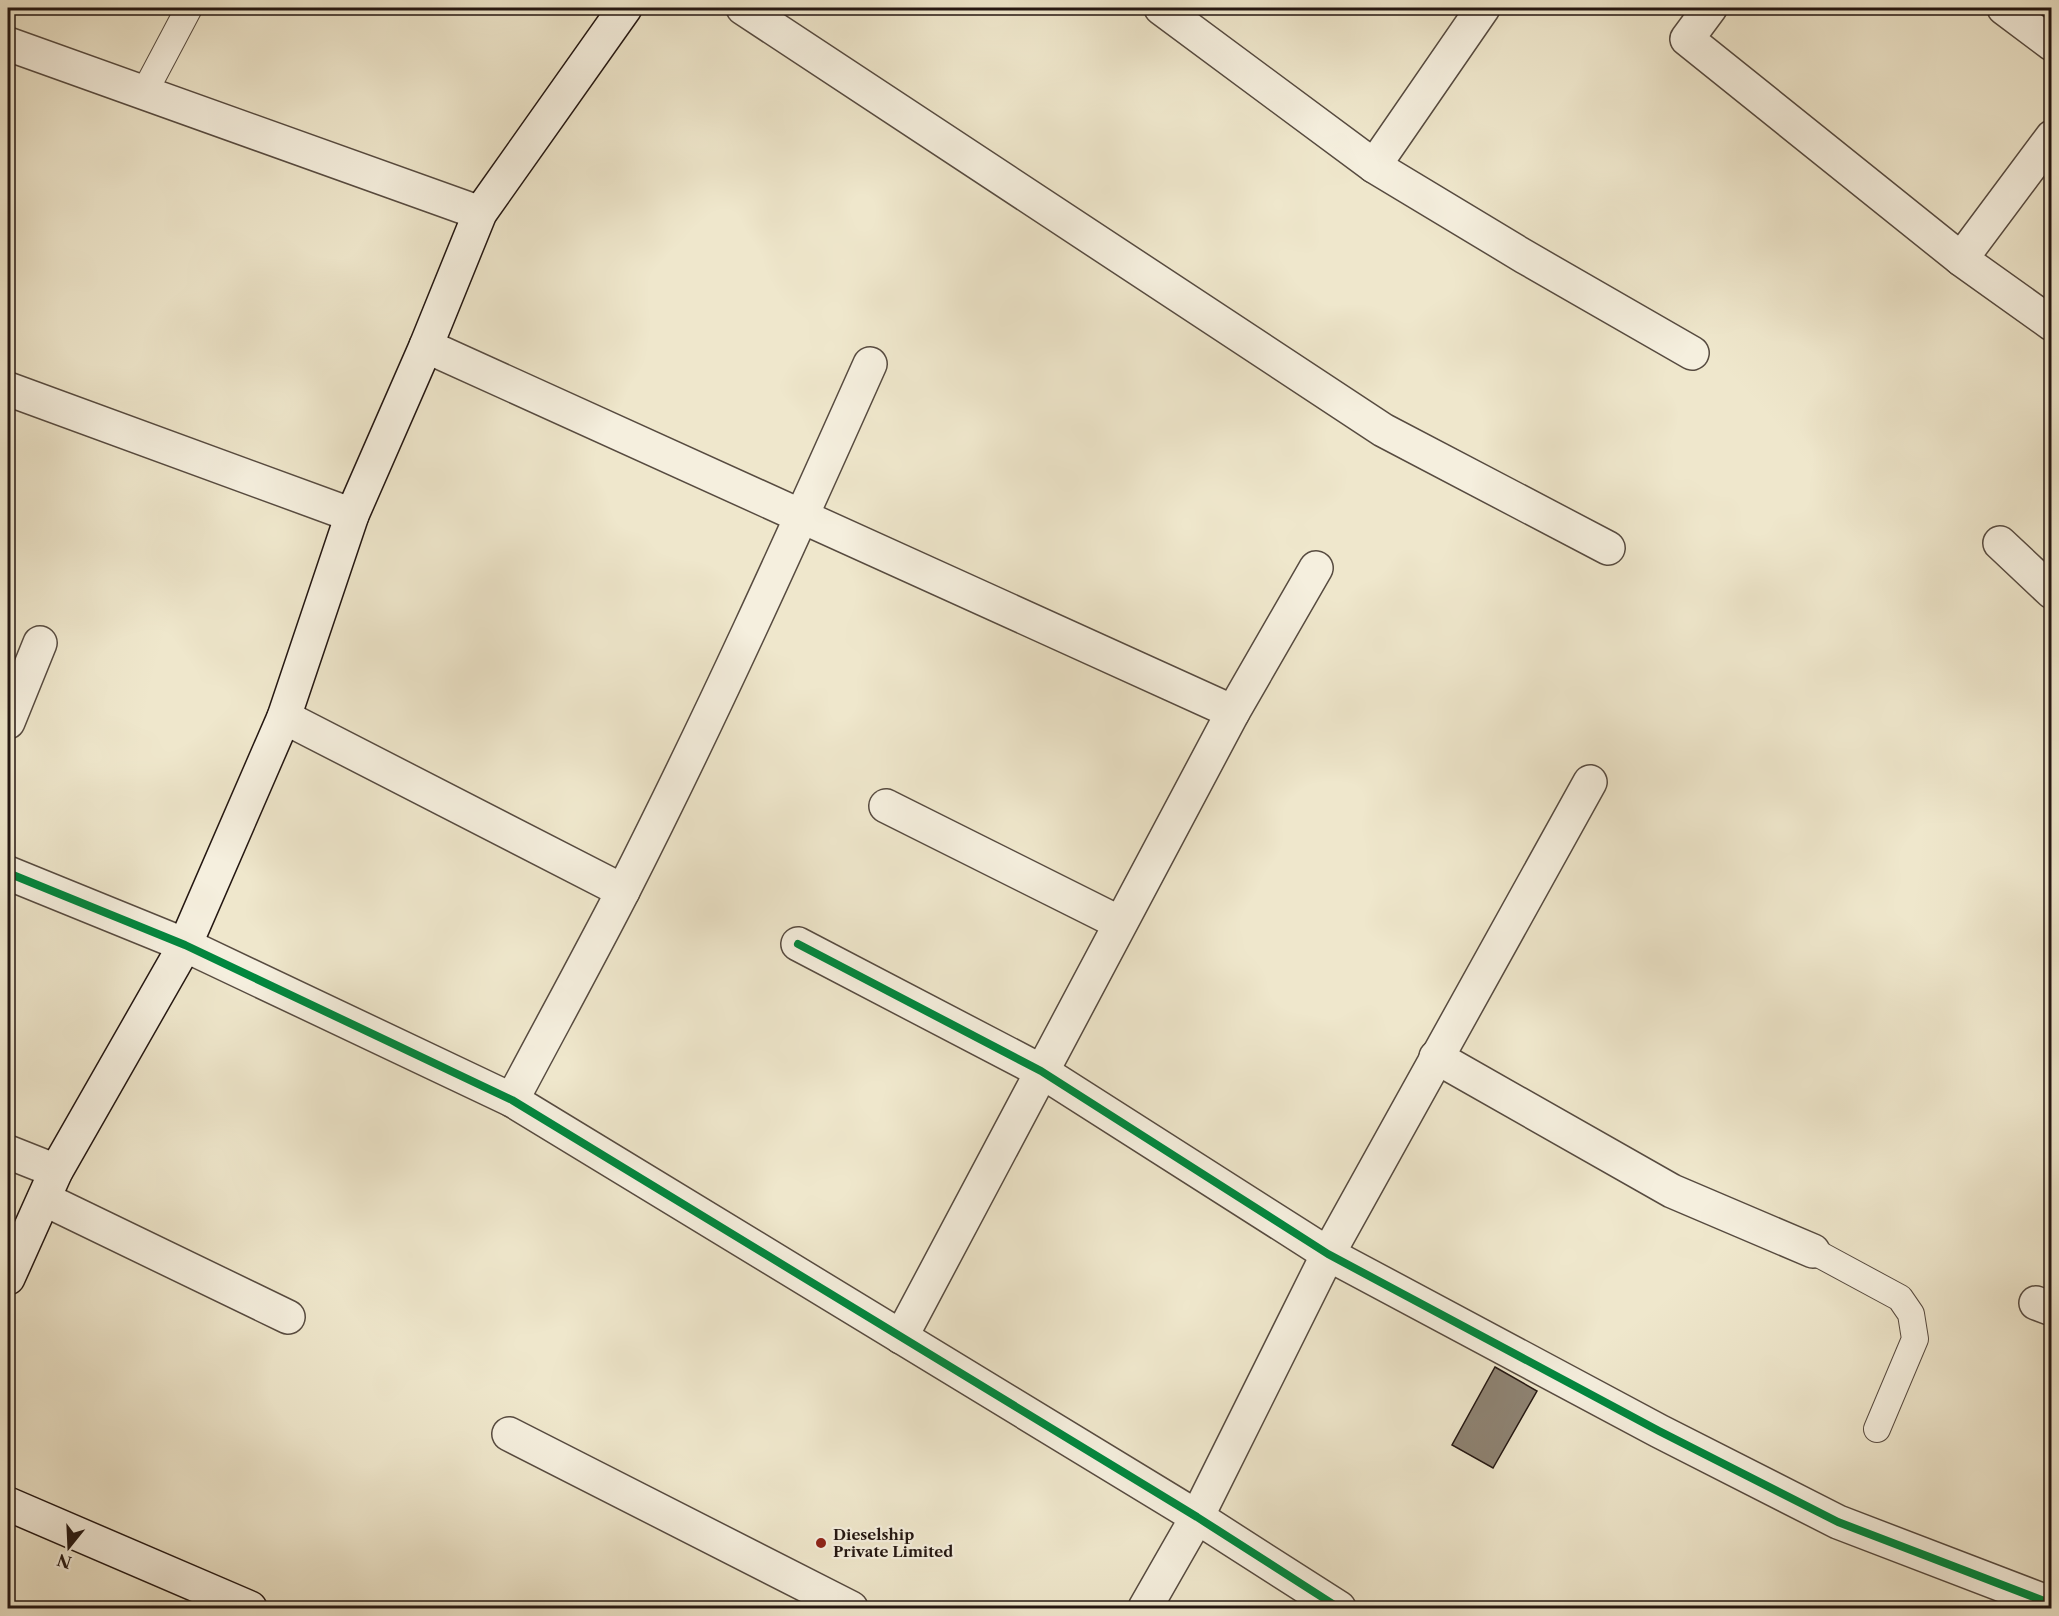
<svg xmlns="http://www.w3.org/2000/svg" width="2059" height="1616" font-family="'Libre Caslon Text',serif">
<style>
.building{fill:#8e8373;stroke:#241712;stroke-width:1.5}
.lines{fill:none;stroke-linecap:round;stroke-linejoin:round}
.lane-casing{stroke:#574b40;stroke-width:28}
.street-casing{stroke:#574b40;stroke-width:36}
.secondary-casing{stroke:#241712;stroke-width:36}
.lane{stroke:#f5efde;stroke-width:26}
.street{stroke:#f5efde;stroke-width:33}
.secondary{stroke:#f5efde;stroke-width:33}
.cycleway-casing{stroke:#f5efde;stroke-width:11}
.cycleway{stroke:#00873e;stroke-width:8}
.poi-dot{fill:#8f2418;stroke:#f5efde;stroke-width:2}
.labels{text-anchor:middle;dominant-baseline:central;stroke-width:4.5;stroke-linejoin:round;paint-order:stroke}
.poi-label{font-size:15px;font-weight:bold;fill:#241712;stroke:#f5efde;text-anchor:start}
</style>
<rect width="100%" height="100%" fill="#efe7cc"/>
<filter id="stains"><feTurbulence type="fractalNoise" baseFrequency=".00333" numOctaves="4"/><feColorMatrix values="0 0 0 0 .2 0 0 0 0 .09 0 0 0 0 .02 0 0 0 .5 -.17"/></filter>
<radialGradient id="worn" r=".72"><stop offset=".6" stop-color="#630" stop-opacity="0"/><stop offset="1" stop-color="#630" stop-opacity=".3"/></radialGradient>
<polygon class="building" points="1495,1367 1537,1391 1493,1468 1452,1445"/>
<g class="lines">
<defs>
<g id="lane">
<polyline points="144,93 189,8"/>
<polyline points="1813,1251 1900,1298 1911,1314 1915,1339 1877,1429"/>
</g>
<g id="street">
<polyline points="743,8 1383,430 1608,548"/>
<polyline points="1161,8 1374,166 1525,257 1692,353"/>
<polyline points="1710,8 1687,39 1961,259 2052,137"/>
<polyline points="2004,8 2052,44"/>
<polyline points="8,44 480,213"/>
<polyline points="1374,166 1483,8"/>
<polyline points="1961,259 2052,324"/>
<polyline points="426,346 1233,712"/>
<polyline points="8,389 352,515"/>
<polyline points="2000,543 2052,592"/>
<polyline points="284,717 623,891"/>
<polyline points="8,722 40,643"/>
<polyline points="886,806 1120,923"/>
<polyline points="8,873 185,945 512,1100 1197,1517 1339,1608"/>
<polyline points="798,944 1041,1071 1328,1254 1659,1431 1838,1522 2052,1604"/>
<polyline points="1436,1057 1672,1191 1813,1251"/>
<path d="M512 1100C549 1030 587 961 623 891 711 718 791 541 870 364"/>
<polyline points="8,1152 56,1171"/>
<polyline points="44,1199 288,1317"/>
<polyline points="2036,1303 2052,1309"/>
<polyline points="901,1337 1233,712 1316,568"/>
<polyline points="509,1434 851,1608"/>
<polyline points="1145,1608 1197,1517 1328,1254 1590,782"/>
</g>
<g id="secondary">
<polyline points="8,1278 56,1171 185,945 284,717 352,515 426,346 480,213 625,8"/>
<polyline points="8,1504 250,1608"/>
</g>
</defs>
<use href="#lane" class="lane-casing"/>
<use href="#street" class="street-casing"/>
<use href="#secondary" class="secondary-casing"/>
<use href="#lane" class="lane"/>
<use href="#street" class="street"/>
<use href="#secondary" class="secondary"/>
<defs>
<g id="cycleway">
<polyline points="8,873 185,945 512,1100 1197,1517 1339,1608"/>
<polyline points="798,944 1041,1071 1328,1254 1659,1431 1838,1522 2052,1604"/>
</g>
</defs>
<use href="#cycleway" class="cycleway-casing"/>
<use href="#cycleway" class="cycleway"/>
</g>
<circle class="poi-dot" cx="821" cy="1543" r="6"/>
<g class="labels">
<g class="poi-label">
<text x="833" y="1534">Dieselship<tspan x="833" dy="17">Private Limited</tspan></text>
</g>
</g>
<rect width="2059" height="1616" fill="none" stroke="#efe7cc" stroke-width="30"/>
<rect x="9" y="9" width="2041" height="1598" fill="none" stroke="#241712" stroke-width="3"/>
<rect x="15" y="15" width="2029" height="1586" fill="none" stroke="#241712" stroke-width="1.5"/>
<g transform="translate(69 1547) rotate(198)" stroke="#f5efde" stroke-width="4.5" paint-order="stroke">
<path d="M0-4.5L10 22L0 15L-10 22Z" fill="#241712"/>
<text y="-9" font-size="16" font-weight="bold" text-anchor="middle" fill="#241712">N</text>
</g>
<rect width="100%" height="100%" filter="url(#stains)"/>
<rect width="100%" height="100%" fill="url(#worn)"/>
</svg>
